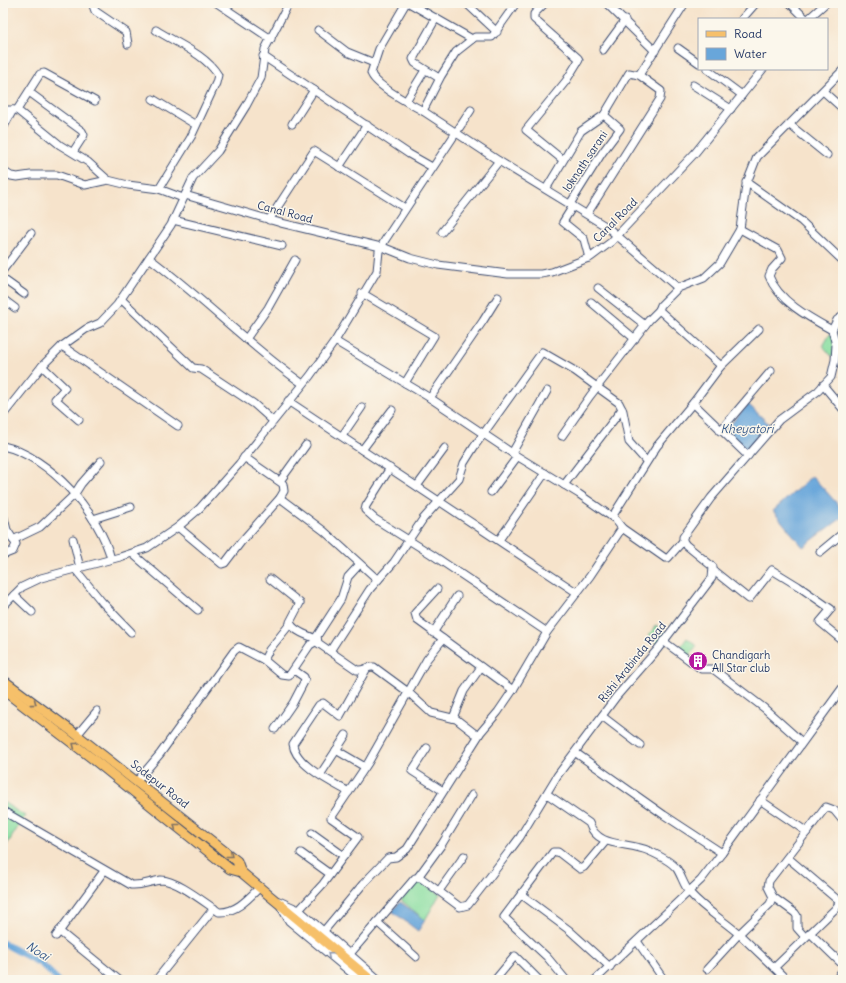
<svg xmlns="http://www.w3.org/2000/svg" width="846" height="983" font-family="Delius,sans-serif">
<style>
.green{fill:#89dea0;stroke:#52867f}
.water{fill:#68a6da;stroke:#426a9c}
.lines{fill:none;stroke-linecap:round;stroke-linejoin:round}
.canal{stroke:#68a6da;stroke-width:6}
.minor-casing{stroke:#3c4a6e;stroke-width:9}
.major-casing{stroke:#3c4a6e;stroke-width:11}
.minor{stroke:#fff;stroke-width:7}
.major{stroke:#f6c06b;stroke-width:9}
.oneway{stroke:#7e7064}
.oneway2{stroke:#8d97ae}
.labels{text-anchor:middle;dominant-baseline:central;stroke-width:3;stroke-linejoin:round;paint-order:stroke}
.street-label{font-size:11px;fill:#1b2f5e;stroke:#fbf7ec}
.poi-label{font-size:11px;fill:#1b2f5e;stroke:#fbf7ec;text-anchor:start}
.water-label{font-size:12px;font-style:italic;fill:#365989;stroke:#fbf7ec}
</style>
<rect width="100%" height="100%" fill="#fbf7ec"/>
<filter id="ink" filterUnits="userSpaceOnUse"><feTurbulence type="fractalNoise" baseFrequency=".025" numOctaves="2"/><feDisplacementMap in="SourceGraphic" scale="8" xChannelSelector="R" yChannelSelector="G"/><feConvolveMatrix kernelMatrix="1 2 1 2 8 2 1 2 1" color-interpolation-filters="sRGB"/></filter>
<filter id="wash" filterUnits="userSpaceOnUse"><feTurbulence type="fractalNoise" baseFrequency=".012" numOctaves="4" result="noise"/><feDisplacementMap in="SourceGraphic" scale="16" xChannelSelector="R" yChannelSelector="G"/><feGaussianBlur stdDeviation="0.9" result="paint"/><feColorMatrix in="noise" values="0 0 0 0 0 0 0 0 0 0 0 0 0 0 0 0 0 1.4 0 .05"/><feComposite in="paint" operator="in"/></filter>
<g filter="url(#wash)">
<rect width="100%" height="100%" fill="#f6e3cb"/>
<g class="green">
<polygon points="830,334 834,335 834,359 823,346"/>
<polygon points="656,625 668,634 659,645 649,635"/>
<polygon points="687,638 697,646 688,658 678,650"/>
<polygon points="3,802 25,816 3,851"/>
<polygon points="418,880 440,894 425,920 401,900"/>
</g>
<g class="water">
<polygon points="748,404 770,425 748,452 725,431"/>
<polygon points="812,476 843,510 843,517 803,547 773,511"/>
<polygon points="400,902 425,920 418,931 392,911"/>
</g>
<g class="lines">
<polyline class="canal" points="3,943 41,964 58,980"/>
</g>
</g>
<g filter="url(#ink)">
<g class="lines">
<defs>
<g id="minor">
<polyline points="92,3 95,11 126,32 128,44"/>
<polyline points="217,3 271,39"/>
<path d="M406 3 379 49 371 73C375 86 411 104 423 111"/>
<polyline points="409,3 472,39"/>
<polyline points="466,3 497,32"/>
<polyline points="545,3 534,14 534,19 578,58 579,60 566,81 526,130 563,160"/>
<polyline points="606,3 655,51"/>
<polyline points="790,3 806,19"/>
<polyline points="514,6 492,37 475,37 456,52 441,76 423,111 499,161 607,227 678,288 704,278 720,263 740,229 746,185 757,157 843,70"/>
<polyline points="436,18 413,59 415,63 439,78"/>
<polyline points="742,19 756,3"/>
<polyline points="808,19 826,3"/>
<path d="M156 30C176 43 205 54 218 75L216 83 191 137 159 189"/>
<polyline points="318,30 347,52 374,63"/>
<polyline points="678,48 699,63"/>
<polyline points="603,50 625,20"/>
<polyline points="263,56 409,154 432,167"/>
<polyline points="707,69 742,95"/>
<polyline points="639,75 685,3"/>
<polyline points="693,85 731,109"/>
<polyline points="823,91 843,109"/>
<polyline points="29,92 82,131 84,135 73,152"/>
<polyline points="153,99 196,125"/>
<polyline points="95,101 44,73 40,74 17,110 60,145 88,162 108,180"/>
<polyline points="406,101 425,70"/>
<polyline points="3,110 17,110"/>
<polyline points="292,124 314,90"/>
<polyline points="790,125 827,155"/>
<polyline points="3,128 13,110"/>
<polyline points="339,167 367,125"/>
<polyline points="3,171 11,176 17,177 31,175 57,175 85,185 108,180 128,185 159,189 183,198"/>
<polyline points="746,182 801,221 843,261"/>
<polyline points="546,189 581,131 604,115 629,73 639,75 661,91 660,99 587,214"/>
<polyline points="185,195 281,223 385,248 410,258 438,265 508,274 541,274 552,272 591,257 611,242 695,153 763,69"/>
<polyline points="570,204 602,153 620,129 604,115"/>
<polyline points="573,206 563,222 584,239 589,258"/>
<polyline points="173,220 282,246"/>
<polyline points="269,220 314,151 405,208"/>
<path d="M740 229 778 250 782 258 772 269 769 276C778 301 810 318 832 330"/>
<polyline points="442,232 499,161"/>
<path d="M149 258C203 298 249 346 303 384"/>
<polyline points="3,270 31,233"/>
<polyline points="3,279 24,294"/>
<polyline points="598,288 645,325"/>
<polyline points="678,288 661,305 659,310 719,364 720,367 693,403 748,456"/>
<polyline points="362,293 434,336 405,383"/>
<polyline points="3,299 15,308"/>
<polyline points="121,299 193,368 201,369 254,404 273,421"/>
<polyline points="591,302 635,339"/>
<polyline points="246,339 268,308 295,260"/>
<polyline points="62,346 178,426"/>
<polyline points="42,366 65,388 55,399 79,420"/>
<polyline points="720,367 759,329"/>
<polyline points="823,385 843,409"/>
<polyline points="430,398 483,321 498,297"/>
<polyline points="288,401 576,592"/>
<polyline points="3,415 42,366 62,346 86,329 100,323 117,305 171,225 193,178 218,151 246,106 261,78 265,49 289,3"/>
<polyline points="720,431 771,371"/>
<polyline points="342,436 362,407"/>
<polyline points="562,436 590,396 649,320 659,310"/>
<path d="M3 446C49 456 100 514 111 559"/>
<polyline points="362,450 392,410"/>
<polyline points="512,453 547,391"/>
<polyline points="390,468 366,506 365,510 375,519 431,554 547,632"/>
<polyline points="280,481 306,445"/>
<polyline points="564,485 622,409"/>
<polyline points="417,486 445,448"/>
<polyline points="491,492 517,457"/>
<polyline points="280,498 324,531 378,580"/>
<polyline points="3,514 7,530 16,544 13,551 3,555"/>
<polyline points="612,517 657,446 693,403"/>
<polyline points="93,519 131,507"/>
<polyline points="178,527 222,564 225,563 241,542 280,498 284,491 283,484 244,457"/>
<polyline points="622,528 665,558 668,558 683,541"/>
<polyline points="73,539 80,568"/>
<polyline points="13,540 40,527 74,495 81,484 101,461"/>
<polyline points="499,540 545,473"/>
<polyline points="820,552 843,533"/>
<polyline points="133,554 198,610"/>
<path d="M359 565 348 577 341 599 317 636 318 643 357 670C364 671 368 666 374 667L408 692 431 713 456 719 478 736"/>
<polyline points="75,569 102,602 131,632"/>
<polyline points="714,571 749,599 772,570 798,586 831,609 820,622 843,641"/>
<path d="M270 579 300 603 290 622C293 631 308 636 317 639"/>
<polyline points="437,589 415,613 417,620 513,690"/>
<polyline points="14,595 32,612"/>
<polyline points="3,606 22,587 41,578 120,557 147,548 178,527 199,509 239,464 310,376 335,341 377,271 379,251 385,240 471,110"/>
<polyline points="290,624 269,650 264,660 282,675 289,676 310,645 317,641"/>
<polyline points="433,633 457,596"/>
<polyline points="663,641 701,669 713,669 764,708 802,742"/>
<polyline points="330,651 370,589 394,562 423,519 459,479 464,463 474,447 542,352 575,371 619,403 623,411 629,442 646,461"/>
<polyline points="602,716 640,745"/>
<polyline points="453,718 464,691 481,667"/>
<polyline points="275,729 293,703 305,680 304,677 294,670"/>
<polyline points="77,735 97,711"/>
<polyline points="427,748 412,771 443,791"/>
<polyline points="336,750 365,767"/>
<polyline points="576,753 664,815 722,853"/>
<polyline points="320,775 346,735"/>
<polyline points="137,781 160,754 234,651 239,647 264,660"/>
<path d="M349 792C333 783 295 765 293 744L319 705 323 703 340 716 367 668"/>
<path d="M547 794 589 823C598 849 628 841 649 851 658 855 671 861 677 869 682 877 684 886 690 893 704 909 723 920 739 934L707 969"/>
<polyline points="760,800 807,832"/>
<path d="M3 811 131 885C144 886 150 881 161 880 177 880 205 903 219 912 236 913 249 898 260 887"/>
<polyline points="312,833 344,856"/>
<polyline points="301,853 330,874"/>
<polyline points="788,858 840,902"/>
<polyline points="418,877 442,844 472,795"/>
<polyline points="439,891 464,856"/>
<polyline points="522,895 569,930 610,967"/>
<polyline points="773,897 795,913 797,916 797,928 805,937"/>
<polyline points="279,901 299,910 379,980"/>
<polyline points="281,907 289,921 360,980"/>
<polyline points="299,910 323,884 358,837 331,818 368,763 427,659 443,639"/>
<polyline points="377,922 416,957"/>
<polyline points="59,931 119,980"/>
<polyline points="323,932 363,884 388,858 396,857 407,849 481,732 498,712 513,690 547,632 590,576 622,528 615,519 579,494 512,453 430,398 335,341"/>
<polyline points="810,933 843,965"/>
<polyline points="56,936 104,871"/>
<polyline points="637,941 664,980"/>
<polyline points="349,955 415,878 421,878 460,907 468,905 489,878 520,837 557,776 616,697 657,650 712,578 713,567 686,545 683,541 683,537 711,498 779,420 818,391 831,377 835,360 836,345 832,330 837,320 843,316"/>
<polyline points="775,967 835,909 843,898"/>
<polyline points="157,979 214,908"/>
<polyline points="495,980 515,956 539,980"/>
<polyline points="566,980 547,957 504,917 553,852 558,852 580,869 584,867 605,842"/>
<polyline points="595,980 701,880 722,853 843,687"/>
<polyline points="787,980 739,934 770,904 773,897 768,887 769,881 826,807 834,810 843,821"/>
<polyline points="840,980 839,975 843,970"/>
</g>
<g id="major">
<polyline points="3,680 77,735 237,861 241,872 371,980"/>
<polyline points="3,690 93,759 230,869 241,872"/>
</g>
</defs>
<use href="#minor" class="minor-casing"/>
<use href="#major" class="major-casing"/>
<use href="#minor" class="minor"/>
<use href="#major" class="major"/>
</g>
<defs><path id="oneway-chevron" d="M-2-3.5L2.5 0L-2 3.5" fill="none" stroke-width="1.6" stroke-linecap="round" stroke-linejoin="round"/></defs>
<g class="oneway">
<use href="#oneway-chevron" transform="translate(34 703) rotate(37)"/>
<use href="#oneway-chevron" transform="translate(75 745) rotate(-142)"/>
<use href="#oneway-chevron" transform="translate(176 826) rotate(-141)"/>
<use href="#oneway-chevron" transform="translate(230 855) rotate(39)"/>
</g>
<use class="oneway2" href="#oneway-chevron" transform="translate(330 955) rotate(-140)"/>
</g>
<defs>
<symbol id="building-disc" viewBox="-11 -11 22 22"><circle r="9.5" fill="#b5179e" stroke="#fbf7ec"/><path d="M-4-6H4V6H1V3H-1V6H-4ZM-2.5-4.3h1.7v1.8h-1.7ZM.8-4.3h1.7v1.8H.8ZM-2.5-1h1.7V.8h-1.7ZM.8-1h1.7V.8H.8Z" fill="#fff"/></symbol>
</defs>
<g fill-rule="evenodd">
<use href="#building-disc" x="687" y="650" width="22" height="22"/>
</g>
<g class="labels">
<g class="street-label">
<text transform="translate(585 161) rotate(-56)">loknath sarani</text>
<text transform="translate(285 212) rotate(15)">Canal Road</text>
<text transform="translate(615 220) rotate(-45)">Canal Road</text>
<text transform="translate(632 662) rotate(-51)">Rishi Arabinda Road</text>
<text transform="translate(160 784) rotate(38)">Sodepur Road</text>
</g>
<g class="poi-label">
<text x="712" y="655">Chandigarh<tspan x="712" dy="13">All Star club</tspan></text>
</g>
<g class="water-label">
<text x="747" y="428">Kheyatori</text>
<text transform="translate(38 951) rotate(32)">Noai</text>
</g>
</g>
<rect width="846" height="983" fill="none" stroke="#fbf7ec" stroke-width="16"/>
<rect x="698" y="18" width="130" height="52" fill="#fbf7ec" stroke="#a1a7b3"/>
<rect x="706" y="31" width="20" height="6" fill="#f6c06b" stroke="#a1a7b3"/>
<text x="734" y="38" font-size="12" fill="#1b2f5e">Road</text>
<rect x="706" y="48" width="20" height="12" fill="#68a6da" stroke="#a1a7b3"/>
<text x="734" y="58" font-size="12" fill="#1b2f5e">Water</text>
</svg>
